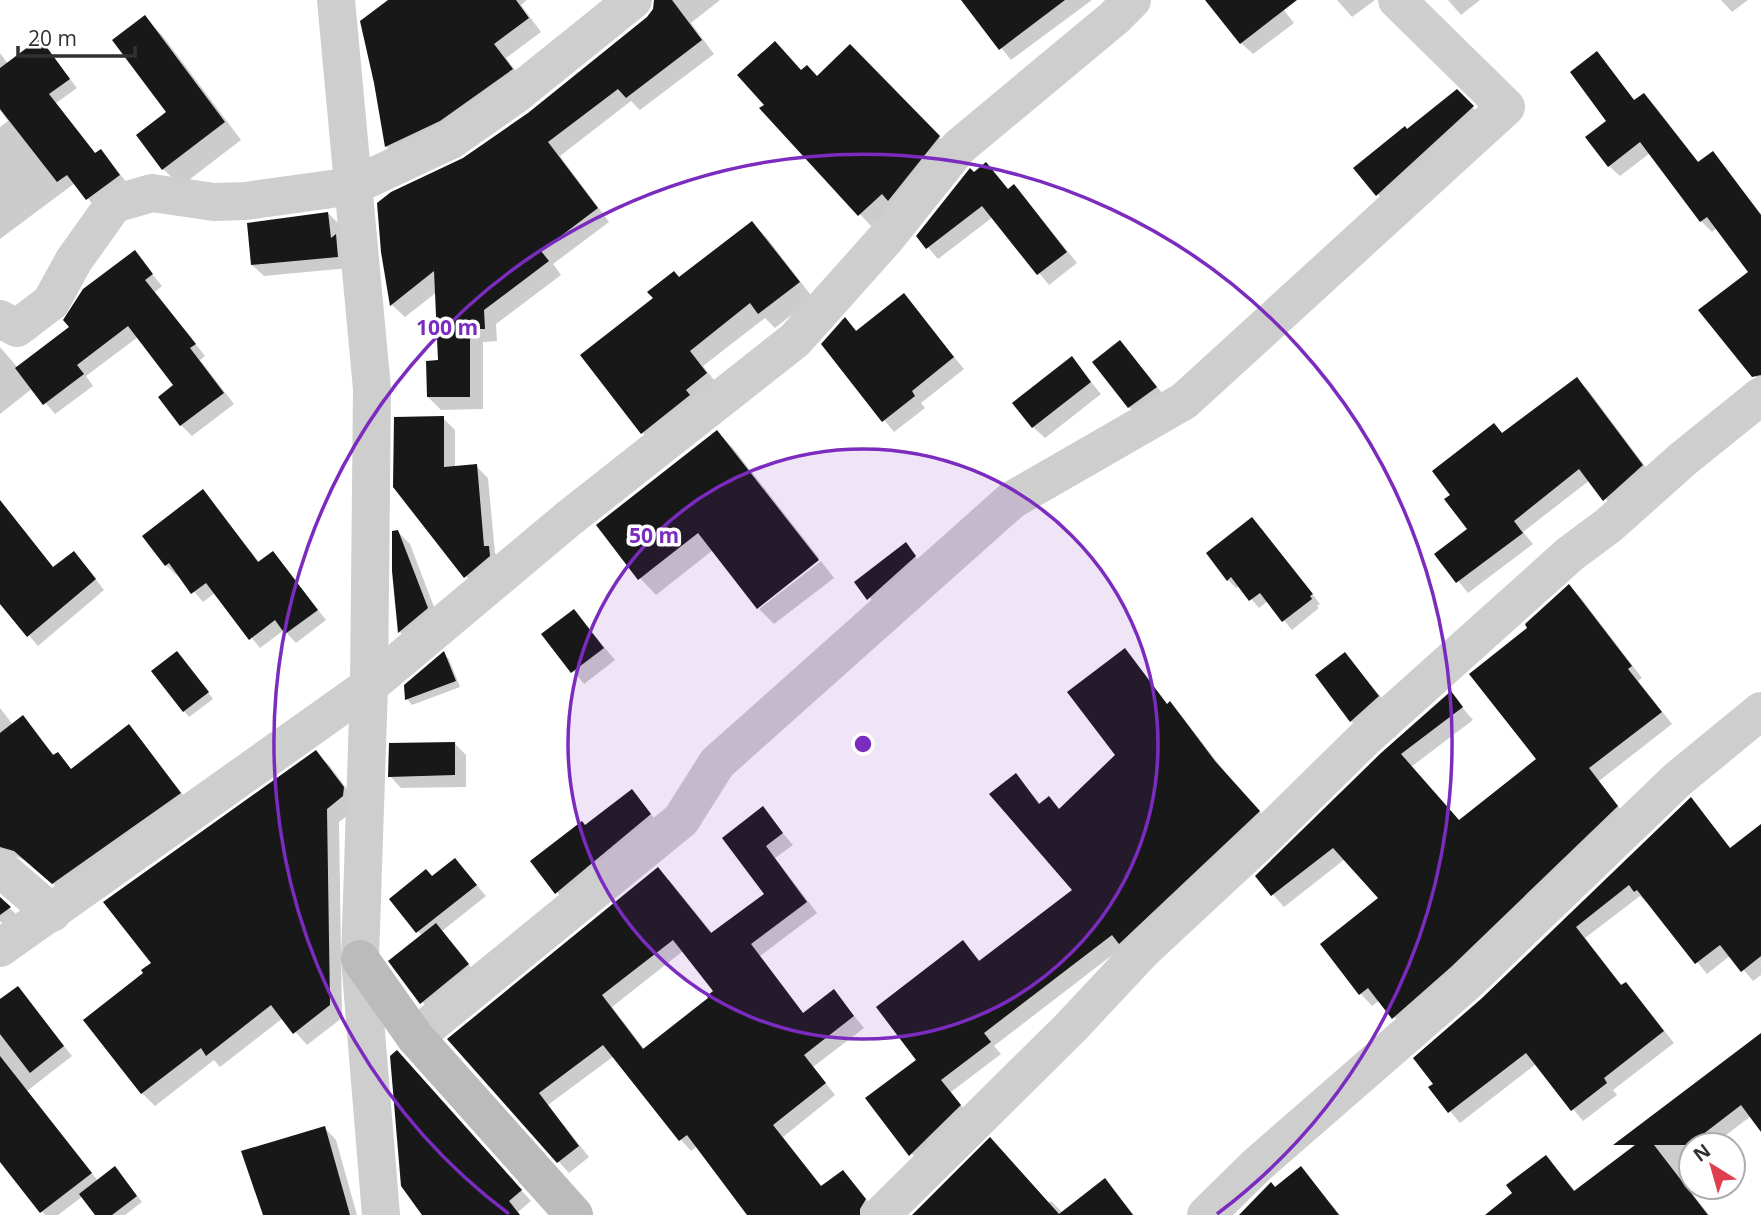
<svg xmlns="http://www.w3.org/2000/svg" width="1761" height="1215" font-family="'Open Sans',sans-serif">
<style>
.shadow{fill:#0003;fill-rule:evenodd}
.building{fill:#181818;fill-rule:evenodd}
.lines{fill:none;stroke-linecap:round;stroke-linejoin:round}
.street{stroke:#cecece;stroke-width:38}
.secondary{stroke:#bbb;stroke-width:38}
.ring{fill:none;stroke:#7b2cbf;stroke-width:3.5}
.centre{fill:#7b2cbf;stroke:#fff;stroke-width:3.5}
.ring-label{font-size:21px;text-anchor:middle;font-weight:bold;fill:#7b2cbf;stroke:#fff;stroke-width:7;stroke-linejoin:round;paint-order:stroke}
</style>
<rect width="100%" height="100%" fill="#fff"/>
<g class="shadow">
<polygon points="391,0 527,0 521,5 541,32 506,58 524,82 399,159 386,146"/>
<polygon points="656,0 720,0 691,23 714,54 640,110 631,101 560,156 609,222 553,264 561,275 496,324 497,341 483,342 483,409 441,410 428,397 439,362 437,292 405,317 392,305 383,252 464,160 529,114 648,18 655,8"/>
<polygon points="963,0 1092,0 1011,60"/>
<polygon points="1231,0 1276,0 1294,23 1253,54 1241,43"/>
<polygon points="1337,0 1375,0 1352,17"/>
<polygon points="1448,0 1480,0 1461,15"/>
<polygon points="1721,0 1748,0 1732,12"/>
<polygon points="145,18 162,35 241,140 181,186 163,169 168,112"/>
<polygon points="40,40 77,88 56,103 96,154 108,159 127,183 95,207 75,183 0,239 0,127 8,121 0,110 0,53 8,64"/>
<polygon points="850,46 950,148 871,226 762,109 802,72 818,78"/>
<polygon points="1597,54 1635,101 1643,95 1654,105 1699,163 1713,153 1761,214 1761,383 1754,375 1751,272 1717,227 1712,232 1701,221 1650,153 1620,176 1609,166 1609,121"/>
<polygon points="1457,92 1484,119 1389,207 1356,168 1408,131"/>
<polygon points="986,165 1009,191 1014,187 1025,198 1077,263 1049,285 993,217 938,259 918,236 974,174"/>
<polygon points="328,213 340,225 349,268 264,276 252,265"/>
<polygon points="752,223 767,238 813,298 775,328 765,318 703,366 721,389 657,447 642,432 680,279"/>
<polygon points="134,252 162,286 155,292 205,356 200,360 234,404 192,436 181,425 175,386 138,337 86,376 93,386 55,414 33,388 0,414 0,347 18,368 71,328"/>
<polygon points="904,296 964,369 921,403 925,408 894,432 823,344 845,319 858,332"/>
<polygon points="1120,342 1168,400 1141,419 1129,407"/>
<polygon points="1071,358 1101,394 1045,438 1033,427"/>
<polygon points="1577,379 1588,390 1653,477 1615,510 1590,480 1523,532 1533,544 1468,593 1437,555 1470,530 1452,495 1494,425 1504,435"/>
<polygon points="443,418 455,430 455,468 476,466 488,478 495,553 501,559 477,588 466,576 395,419"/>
<polygon points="717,432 733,448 819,558 757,606 713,550 656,595 640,578"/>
<polygon points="203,491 260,563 273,553 326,620 296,643 284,630 260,648 215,593 203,602 178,573 176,575 166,565"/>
<polygon points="12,517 54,569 83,563 104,590 38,646 0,601 0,526"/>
<polygon points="1261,528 1320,604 1317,606 1319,608 1292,630 1268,601 1259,608 1240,586 1236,588 1228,580"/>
<polygon points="398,532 410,544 439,620 411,643 400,632 394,571"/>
<polygon points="905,545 926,569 880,610 857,582"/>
<polygon points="821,561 834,578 774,624 759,609"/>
<polygon points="1569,586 1581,598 1642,678 1638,681 1672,724 1599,781 1628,819 1405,1029 1380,1000 1372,1006 1361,994 1322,944 1380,898 1345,859 1284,907 1257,876 1450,693 1473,720 1411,767 1459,821 1538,760 1530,628"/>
<polygon points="574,611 615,660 584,684 544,634"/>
<polygon points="1124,650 1168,705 1181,715 1227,775 1270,823 1124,946 994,1046 1001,1054 951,1092 971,1118 922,1166 867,1099 918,1061 963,942 981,962 1075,890 1016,775 1041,805 1060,810 1117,755"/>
<polygon points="444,654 449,659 460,687 412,705 407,699 406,686"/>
<polygon points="1345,654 1390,708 1363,732 1351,721 1317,675"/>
<polygon points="182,658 213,699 189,717 184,711"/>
<polygon points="0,708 13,725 22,718 55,756 57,754 72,770 139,737 190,804 64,893 26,861 15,856 0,860"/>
<polygon points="454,743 466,755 466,787 401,788 390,776"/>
<polygon points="316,753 329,765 356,801 356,809 339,822 342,1018 307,1045 283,1018 220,1067 214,1060 155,1106 142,1093 146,973"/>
<polygon points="631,791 660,825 566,903 532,862 586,827"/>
<polygon points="1691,800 1732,850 1761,827 1761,975 1753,981 1731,955 1707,974 1648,901 1646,902 1640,896 1585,938 1623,987 1626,984 1636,995 1674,1043 1613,1090 1617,1095 1583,1121 1536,1064 1460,1123 1431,1088 1435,1084 1482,1000"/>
<path d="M762 809 793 845 775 858 817 913 760 956 804 1014 834 991 864 1028 813 1067 835 1095 783 1137 822 1187 843 1172 876 1211 874 1215H749L697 1146 691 1151 681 1140 614 1056 548 1105 589 1157 569 1173 449 1040 669 880 713 934 766 894ZM683 951 715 992 711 999 645 1050 612 1007Z"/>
<polygon points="455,860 486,896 442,931 477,975 431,1013 391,961 422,936 392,899 432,878"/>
<polygon points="0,899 20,918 7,928 0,921"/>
<polygon points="18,988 72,1056 27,1091 98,1181 120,1174 142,1202 125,1215 98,1215 83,1196 58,1215 45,1215 2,1162 0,1163 0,1002"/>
<polygon points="1761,1035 1761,1129 1751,1116 1713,1145 1691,1145 1691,1170 1680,1178 1709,1215 1487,1215 1515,1194 1546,1157 1576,1192 1644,1140"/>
<polygon points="407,1062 531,1201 518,1212 520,1215 425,1215"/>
<polygon points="325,1128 336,1140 357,1215 264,1215 243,1152"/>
<polygon points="1301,1168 1340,1215 1239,1215"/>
<polygon points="1105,1180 1134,1215 915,1215 1048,1203 1051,1201 1063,1213"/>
</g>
<g class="building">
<polygon points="388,0 516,0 529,18 494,44 513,69 440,121 385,147 374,83 360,21"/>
<polygon points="654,0 672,0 702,40 626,98 618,89 548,142 598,208 541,251 549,261 484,310 485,329 470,329 470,397 427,397 426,361 438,360 434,271 390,306 381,252 377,203 391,192 463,158 528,113 647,17 653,9"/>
<polygon points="961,0 1065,0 999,50"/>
<polygon points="1205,0 1297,0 1240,44"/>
<polygon points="145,15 225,122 162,170 136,135 166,112 112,40"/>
<polygon points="40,38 70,79 49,94 95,153 101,149 120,175 86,200 67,175 57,182 0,109 0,68"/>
<polygon points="775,41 801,70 807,65 817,76 850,44 940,136 888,201 882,194 858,216 759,108 764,105 737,75"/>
<polygon points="1597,51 1634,100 1644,93 1698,162 1713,151 1761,215 1761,375 1752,377 1698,310 1748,272 1707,217 1700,222 1640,142 1608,167 1585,137 1606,121 1570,72"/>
<polygon points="1457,89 1474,106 1376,196 1353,168 1405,126 1407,129"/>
<polygon points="986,162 1008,189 1014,184 1067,252 1037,275 982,206 926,249 916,236 970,168 974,172"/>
<polygon points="328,212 331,238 336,234 338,257 251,265 247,223"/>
<polygon points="752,221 800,282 758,314 750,303 690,351 707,373 686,390 690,395 641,434 580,355 653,298 647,292 674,271 679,277"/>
<polygon points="135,250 153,274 145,280 196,344 190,348 224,393 180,426 158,397 173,385 128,326 77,365 84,374 43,405 15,368 69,327 63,320 83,289"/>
<polygon points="904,293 954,357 912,391 915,396 882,422 821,344 845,317 856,331"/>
<polygon points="1120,340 1157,387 1128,408 1092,362"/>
<polygon points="1072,356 1091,382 1032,428 1012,403"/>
<polygon points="1577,377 1643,465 1603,501 1579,469 1514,521 1523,533 1456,583 1434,554 1467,529 1444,499 1450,495 1432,471 1494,423 1502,433"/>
<polygon points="444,416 444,467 477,464 484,546 489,546 490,556 464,578 393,487 394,417"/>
<polygon points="717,430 819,560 757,609 698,533 638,580 596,525"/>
<polygon points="203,489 258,562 273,551 318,610 285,634 275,620 249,640 206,583 191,594 169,563 165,566 142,536"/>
<polygon points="0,500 53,567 74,551 96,579 27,637 0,604"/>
<polygon points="1252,517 1313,594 1310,596 1312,599 1282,622 1260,593 1249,601 1231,577 1227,581 1206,553"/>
<polygon points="398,530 428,608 398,633 392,571 392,531"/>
<polygon points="906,542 916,556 867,600 854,582"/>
<polygon points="1569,584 1632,666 1628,669 1662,712 1589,768 1618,806 1451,967 1392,1019 1368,988 1359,995 1320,944 1378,898 1333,848 1271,896 1255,876 1381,753 1451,691 1463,707 1401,754 1459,820 1536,759 1469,674 1527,628 1525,624"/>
<polygon points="574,609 604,648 571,673 541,634"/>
<polygon points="1125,648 1167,704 1170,701 1215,761 1260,811 1119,944 1112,935 984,1033 991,1042 941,1080 961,1105 909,1156 865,1098 916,1060 876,1007 963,940 979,961 1072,890 989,794 1016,773 1039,804 1049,796 1059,809 1115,755 1067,692"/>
<polygon points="177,651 209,692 183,712 151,671"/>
<polygon points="444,651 456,681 405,700 404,685"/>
<polygon points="1345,652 1379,696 1350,722 1315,675"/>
<polygon points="23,715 53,755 58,752 71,769 129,724 181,793 52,884 14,851 0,847 0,733"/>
<polygon points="455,742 455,775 388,777 389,743"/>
<polygon points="316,750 344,787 343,796 327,809 330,1005 293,1034 271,1005 206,1056 201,1048 141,1094 83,1020 143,973 141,970 151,963 103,902"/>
<polygon points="632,789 651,814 555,894 530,861 582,821 585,825"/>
<polygon points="1691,797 1730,848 1761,824 1761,956 1741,972 1720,945 1695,964 1637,890 1634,892 1629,885 1576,927 1621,985 1626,982 1664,1031 1604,1078 1607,1083 1571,1111 1526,1053 1448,1113 1428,1087 1433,1084 1413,1058 1481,999"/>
<path d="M763 806 783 833 766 846 807 902 751 944 803 1013 834 989 854 1016 804 1055 826 1083 773 1125 821 1186 843 1170 866 1199 860 1209V1215H747L687 1135 679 1141 603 1045 539 1093 579 1146 557 1163 447 1039 658 867 711 933 764 894 722 838ZM673 940 713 991 707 996 708 998 643 1049 602 995Z"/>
<polygon points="455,858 477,885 416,933 389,899 426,869 432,876"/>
<polygon points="0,897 11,907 0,915"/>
<polygon points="436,923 469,964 420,1004 388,961"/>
<polygon points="18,986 64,1046 30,1073 0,1034 0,999"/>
<polygon points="1761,1033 1761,1132 1741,1105 1689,1145 1654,1145 1708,1215 1485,1215 1512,1193 1506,1185 1546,1155 1574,1191 1635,1145 1613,1145"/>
<polygon points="397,1050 522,1190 509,1201 520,1215 422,1215 401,1186 390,1056"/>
<polygon points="0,1056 92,1173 40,1213 0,1162"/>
<polygon points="325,1126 350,1215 263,1215 241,1151"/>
<polygon points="990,1137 1059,1214 1105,1178 1133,1215 912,1215"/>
<polygon points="115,1166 137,1196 112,1215 95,1215 79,1194"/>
<polygon points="1301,1166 1339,1215 1239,1215 1271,1182 1275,1187"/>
</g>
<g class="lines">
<g class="street">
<polyline points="336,0 372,389 369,686 360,959 381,1215"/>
<polyline points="0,319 17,328 51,302 74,260 114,204 152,193 214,202 245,201 353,186 451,140 515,95 633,0"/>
<polyline points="0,868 52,913"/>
<polyline points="0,948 369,686 568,519 795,340 887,237 959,147 1114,18 1132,0"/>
<polyline points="415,1037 681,820 717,763 1012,500 1184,401 1506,107 1397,0"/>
<polyline points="881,1215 1072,1026 1143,950 1256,845 1366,737 1570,554 1609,525 1683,459 1761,396"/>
<polyline points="1206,1215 1257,1165 1466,983 1678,779 1761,711"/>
</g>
<polyline class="secondary" points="360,959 415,1037 574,1215"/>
</g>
<circle cx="863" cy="744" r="295" fill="#7b2cbf" fill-opacity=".12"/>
<g class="ring">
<circle cx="863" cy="744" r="295"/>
<path d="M509 1214A589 589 0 1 1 1217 1214"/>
</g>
<circle cx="863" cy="744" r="10" class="centre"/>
<g class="ring-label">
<text x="447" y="335">100 m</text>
<text x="654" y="543">50 m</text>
</g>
<g transform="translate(1712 1166) rotate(323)"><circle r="33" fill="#ffffff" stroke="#adadad" stroke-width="2"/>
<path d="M0-5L12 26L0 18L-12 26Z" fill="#de3e4d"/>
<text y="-10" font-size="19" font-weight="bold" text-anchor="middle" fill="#313131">N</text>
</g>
<path d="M18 46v10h117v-10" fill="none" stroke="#313131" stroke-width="3.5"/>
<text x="28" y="46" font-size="21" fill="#313131" stroke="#ffffff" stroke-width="5" paint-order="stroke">20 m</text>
</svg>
